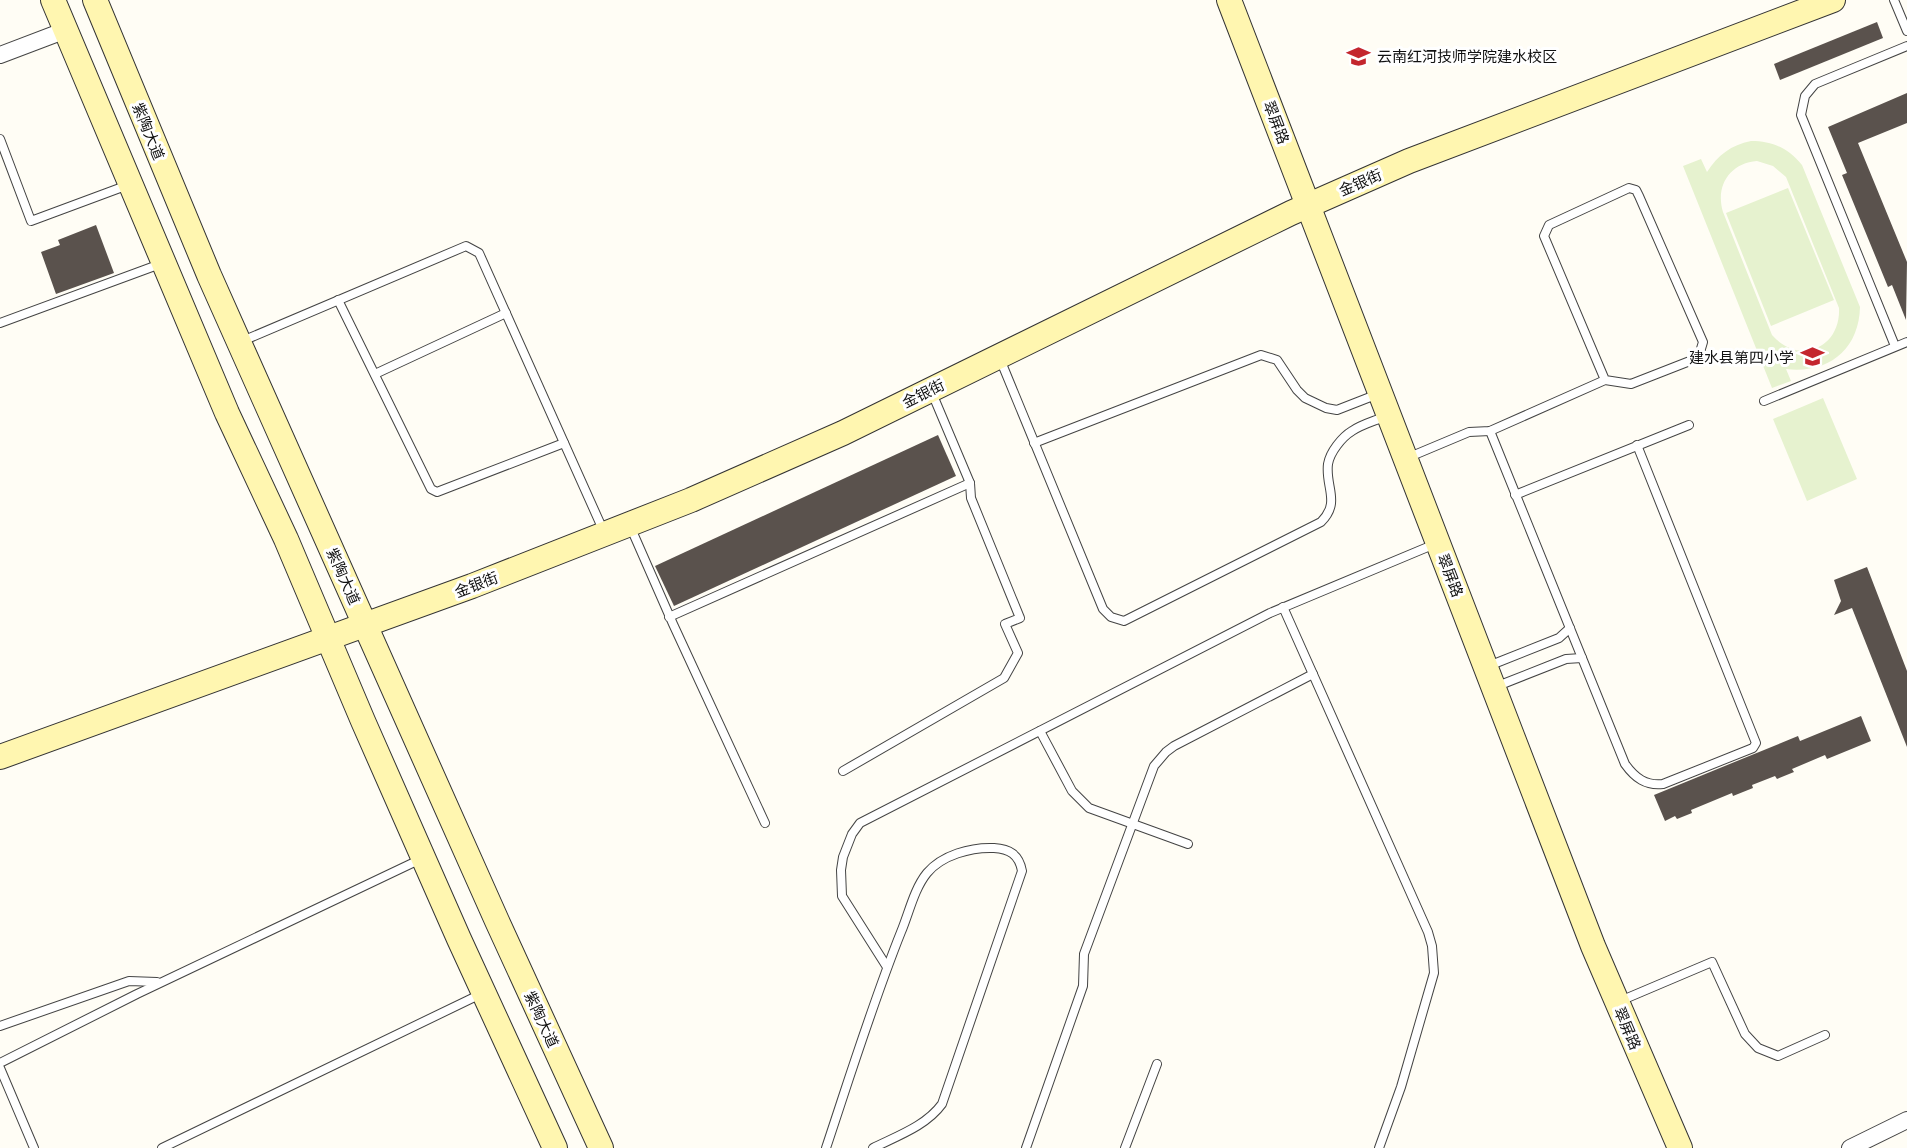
<svg xmlns="http://www.w3.org/2000/svg" width="1907" height="1148" font-family="'Noto Serif','Noto Sans SC',serif">
<style>
.pitch{fill:#e6f2cf;fill-rule:evenodd}
.building{fill:#5a524d}
.lines{fill:none;stroke-linecap:round;stroke-linejoin:round}
.lane-casing{stroke:#444;stroke-width:10}
.street-casing{stroke:#444;stroke-width:18}
.secondary-casing{stroke:#333;stroke-width:26}
.lane{stroke:#fff;stroke-width:8}
.street{stroke:#fff;stroke-width:16}
.secondary{stroke:#fff6b0;stroke-width:24}
.labels{text-anchor:middle;dominant-baseline:central;stroke-width:6;stroke-linejoin:round;paint-order:stroke}
.poi-label{font-size:15px;fill:#111;stroke:#fff;text-anchor:start}
.street-label{font-size:15px;fill:#111;stroke:#fff}
</style>
<rect width="100%" height="100%" fill="#fffdf5"/>
<g class="pitch">
<path d="M1751 141C1772 141 1788 148 1802 165L1860 307C1859 350 1828 374 1786 369L1791 381 1772 388 1683 166 1701 159 1707 172C1718 155 1731 145 1751 141ZM1757 161 1773 166 1786 177 1839 308C1841 348 1799 366 1772 335L1723 212C1715 186 1730 163 1757 161Z"/>
<polygon points="1788,188 1834,300 1771,326 1726,213"/>
<polygon points="1823,398 1857,479 1807,501 1773,419"/>
</g>
<g class="building">
<polygon points="1877,22 1883,38 1780,80 1774,64"/>
<polygon points="1907,93 1907,123 1858,143 1907,262 1906,320 1892,285 1888,287 1842,175 1847,173 1828,127"/>
<polygon points="96,225 114,273 56,294 41,252 60,245 58,240"/>
<polygon points="938,435 956,476 674,606 655,566"/>
<polygon points="1867,567 1907,671 1907,747 1852,608 1834,615 1841,601 1834,580"/>
<polygon points="1861,716 1871,741 1827,759 1825,755 1792,769 1794,772 1777,779 1775,776 1752,785 1753,788 1733,796 1732,793 1691,810 1692,813 1677,819 1675,816 1665,821 1654,795 1798,736 1800,741"/>
</g>
<g class="lines">
<defs>
<g id="lane">
<polyline points="1894,0 1907,31"/>
<polyline points="0,139 31,221 128,185"/>
<polyline points="338,300 431,489 437,492 564,443"/>
<polyline points="0,323 163,263"/>
<polyline points="240,342 466,246 479,253 604,532"/>
<polyline points="1895,346 1801,115 1805,96 1815,84 1907,46"/>
<path d="M1000 359 1103 609 1111 617 1124 621 1321 522C1341 502 1325 487 1328 464 1330 452 1342 437 1352 431 1362 424 1375 421 1386 416"/>
<polyline points="375,374 506,313"/>
<polyline points="1764,401 1907,342"/>
<path d="M1490 431 1625 764C1635 778 1646 786 1663 784L1753 748 1756 743 1637 445"/>
<polyline points="1034,443 1261,355 1277,360 1297,390 1305,398 1326,408 1337,410 1378,394"/>
<polyline points="1407,458 1469,432 1490,431 1605,380 1631,384 1695,359 1700,352 1703,342 1639,196 1636,190 1629,188 1549,225 1544,236 1605,380"/>
<polyline points="1515,495 1689,425"/>
<polyline points="630,526 673,624 765,823"/>
<polyline points="1283,607 1428,932 1432,946 1434,973 1401,1087 1379,1148"/>
<polyline points="669,617 970,483"/>
<polyline points="1486,667 1559,638 1570,628"/>
<polyline points="1495,687 1566,659 1582,658"/>
<polyline points="1040,731 1072,791 1089,808 1188,844"/>
<polyline points="843,771 1004,678 1018,653 1005,624 1020,618 971,498 970,483 932,393"/>
<polyline points="887,967 842,896 841,870 843,857 852,834 860,823 1270,613 1435,544"/>
<polyline points="1620,1001 1712,962 1745,1034 1758,1048 1778,1056 1825,1035"/>
<polyline points="0,1026 129,981 157,982"/>
<polyline points="0,1063 137,994 421,859"/>
<polyline points="0,1068 34,1148"/>
<polyline points="162,1148 483,993"/>
<path d="M826 1148C850 1076 873 1002 901 932 909 913 914 889 927 873 942 855 971 847 994 848 1009 849 1019 854 1022 871L942 1104C926 1126 897 1136 873 1148"/>
<polyline points="1026,1148 1083,986 1084,954 1154,766 1166,752 1174,746 1313,674"/>
<polyline points="1125,1148 1157,1064"/>
</g>
<g id="street">
<polyline points="0,55 66,30"/>
<polyline points="1850,1148 1907,1120"/>
</g>
<g id="secondary">
<polyline points="53,0 227,413 286,539 363,721 459,939 555,1148"/>
<polyline points="95,0 209,275 497,921 601,1148"/>
<polyline points="1229,0 1593,946 1680,1148"/>
<polyline points="0,757 472,586 691,500 843,433 1291,213 1409,161 1833,0"/>
</g>
</defs>
<use href="#lane" class="lane-casing"/>
<use href="#street" class="street-casing"/>
<use href="#secondary" class="secondary-casing"/>
<use href="#lane" class="lane"/>
<use href="#street" class="street"/>
<use href="#secondary" class="secondary"/>
</g>
<defs>
<symbol id="school-bare" viewBox="-9 -9 18 18"><path d="M0-5L7-2L0 1L-7-2ZM-4 1L0 2.5L4 1V4Q0 6-4 4Z" fill="#c4262e" stroke="#fff" stroke-width="2.5" paint-order="stroke"/></symbol>
</defs>
<g fill-rule="evenodd">
<use href="#school-bare" x="1342" y="40" width="33" height="33"/>
<use href="#school-bare" x="1796" y="340" width="33" height="33"/>
</g>
<g class="labels">
<g class="poi-label">
<text x="1377" y="56">云南红河技师学院建水校区</text>
<text x="1794" y="357" text-anchor="end">建水县第四小学</text>
</g>
<g class="street-label">
<text transform="translate(1277 122) rotate(69)">翠屏路</text>
<text transform="translate(149 131) rotate(68)">紫陶大道</text>
<text transform="translate(1360 182) rotate(-23)">金银街</text>
<text transform="translate(923 393) rotate(-26)">金银街</text>
<text transform="translate(1451 575) rotate(69)">翠屏路</text>
<text transform="translate(344 576) rotate(66)">紫陶大道</text>
<text transform="translate(476 584) rotate(-21)">金银街</text>
<text transform="translate(542 1019) rotate(65)">紫陶大道</text>
<text transform="translate(1628 1028) rotate(67)">翠屏路</text>
</g>
</g>
</svg>
